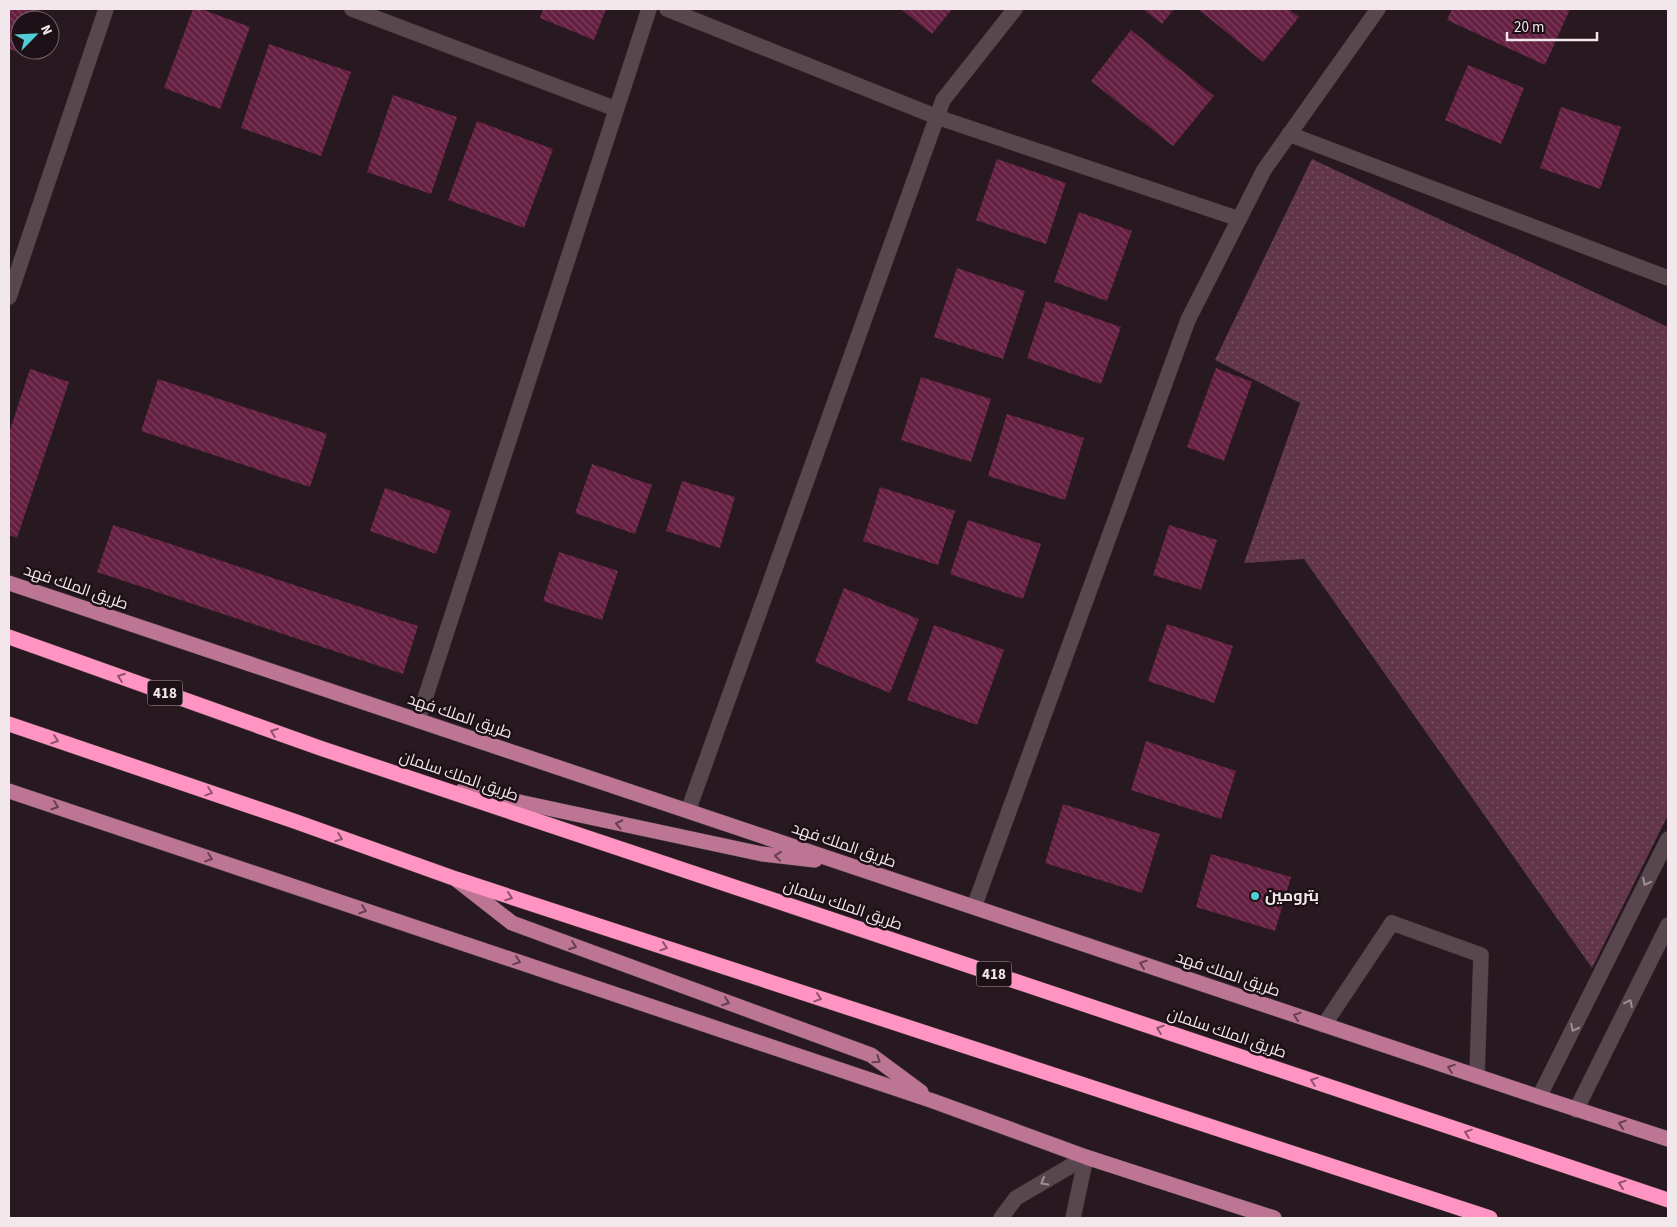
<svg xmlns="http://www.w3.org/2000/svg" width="1677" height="1227" font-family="'Source Sans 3',Cairo,sans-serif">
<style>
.park{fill:url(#park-dots)}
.building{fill:url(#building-back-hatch)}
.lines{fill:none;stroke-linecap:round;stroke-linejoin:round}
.lane-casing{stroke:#41373b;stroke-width:16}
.street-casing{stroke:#41373b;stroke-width:16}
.secondary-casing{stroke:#41373b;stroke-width:16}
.primary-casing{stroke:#41373b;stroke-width:16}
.highway-casing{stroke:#41373b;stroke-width:16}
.lane{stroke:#58484e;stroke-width:15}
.street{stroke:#58484e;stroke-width:15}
.secondary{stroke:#58484e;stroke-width:15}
.primary{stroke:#bc7694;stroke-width:15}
.highway{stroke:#ff94c2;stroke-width:15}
.oneway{stroke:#8e526c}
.oneway2{stroke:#653e4f}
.oneway3{stroke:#9d9095}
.poi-dot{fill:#52ccd6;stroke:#1d1016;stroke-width:2}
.labels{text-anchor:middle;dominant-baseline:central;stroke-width:5;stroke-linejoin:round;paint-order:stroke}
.shield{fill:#1d1016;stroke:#b2a7ab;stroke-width:1}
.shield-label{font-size:15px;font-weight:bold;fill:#f2e8eb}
.street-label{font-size:16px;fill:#f2e8eb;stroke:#1d1016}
.poi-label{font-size:16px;font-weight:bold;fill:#f2e8eb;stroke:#1d1016;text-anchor:start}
</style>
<defs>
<pattern id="park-dots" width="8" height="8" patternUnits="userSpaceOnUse" patternTransform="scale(1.25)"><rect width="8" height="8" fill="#613649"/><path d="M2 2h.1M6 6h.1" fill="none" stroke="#785363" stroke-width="1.8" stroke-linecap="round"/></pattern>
<pattern id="building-back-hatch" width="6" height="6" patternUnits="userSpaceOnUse" patternTransform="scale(1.25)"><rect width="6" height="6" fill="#641f41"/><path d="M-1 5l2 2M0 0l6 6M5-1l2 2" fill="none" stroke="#7b405d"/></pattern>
</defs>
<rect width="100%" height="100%" fill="#27191f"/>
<polygon class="park" points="1312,159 1668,327 1668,815 1592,968 1304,559 1244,563 1300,403 1215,360"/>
<g class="building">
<polygon points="9,9 38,9 35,20 20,20 20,50 26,50 25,54 9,49"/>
<polygon points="193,9 201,9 250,27 220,109 164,88"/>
<polygon points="543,9 606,9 594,40 540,18"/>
<polygon points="901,9 952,9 932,34"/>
<polygon points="1143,9 1174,9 1162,24"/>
<polygon points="1198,9 1288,9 1299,17 1263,62"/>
<polygon points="1452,9 1570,9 1545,65 1447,20"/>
<polygon points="1131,30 1214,96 1173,146 1091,81"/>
<polygon points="269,44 351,72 321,156 241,128"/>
<polygon points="1468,65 1524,88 1501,144 1445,120"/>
<polygon points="393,95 457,117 431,194 367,172"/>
<polygon points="1561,107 1621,127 1600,189 1540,168"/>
<polygon points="477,121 553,149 524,228 448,200"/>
<polygon points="997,159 1066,183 1046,244 976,220"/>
<polygon points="1079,212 1132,231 1107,301 1054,282"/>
<polygon points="957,268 1025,291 1003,359 934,337"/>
<polygon points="1046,301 1121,327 1101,384 1027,358"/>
<polygon points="1216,368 1252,382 1224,461 1187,447"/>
<polygon points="30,369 69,382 17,538 9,535 9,433"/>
<polygon points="921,377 991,399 971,462 901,440"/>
<polygon points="158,379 327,434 310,487 141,431"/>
<polygon points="1007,414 1084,438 1065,500 988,476"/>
<polygon points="592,464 652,485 635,534 575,513"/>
<polygon points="682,481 735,497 720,548 666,531"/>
<polygon points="880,487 955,511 938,565 863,541"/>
<polygon points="385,488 451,511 436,554 370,531"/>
<polygon points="968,520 1041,544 1023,599 950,574"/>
<polygon points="113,525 418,626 403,674 97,572"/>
<polygon points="1169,525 1217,540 1201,590 1153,575"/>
<polygon points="559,552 618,571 602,620 543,601"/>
<polygon points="844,588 919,619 890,693 815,662"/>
<polygon points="1167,624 1233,646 1214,703 1148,681"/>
<polygon points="934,625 1004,650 977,725 907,700"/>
<polygon points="1146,741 1236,771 1221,819 1131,790"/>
<polygon points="1063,804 1160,834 1142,893 1045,863"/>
<polygon points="1211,854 1291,877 1275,931 1196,907"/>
</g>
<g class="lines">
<defs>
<polyline id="lane" points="1324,1025 1392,923 1481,955 1477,1076"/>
<g id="street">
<polyline points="352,9 616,109"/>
<polyline points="667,9 937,117 1239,219"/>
<polyline points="1289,134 1668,278"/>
<polyline points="9,297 106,9"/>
<polyline points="418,720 649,9"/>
<polyline points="688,811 943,100 1015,9"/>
<polyline points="974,907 1188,320 1264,170 1378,9"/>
<polyline points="1539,1097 1668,839"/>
<polyline points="1576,1110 1668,925"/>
</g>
<g id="secondary">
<polyline points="1001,1218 1016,1198 1086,1157"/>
<polyline points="1073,1218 1086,1157"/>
</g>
<g id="primary">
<polyline points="9,583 1539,1097 1668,1139"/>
<polyline points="463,790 762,854 815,860"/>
<polyline points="9,791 933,1101 1086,1157 1274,1218"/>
<polyline points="457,880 512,923 871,1055 921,1092"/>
</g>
<g id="highway">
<polyline points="9,637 320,748 1668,1200"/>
<polyline points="9,724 294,821 456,879 1490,1218"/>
</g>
</defs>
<use href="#lane" class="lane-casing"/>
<use href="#street" class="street-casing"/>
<use href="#secondary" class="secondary-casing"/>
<use href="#primary" class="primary-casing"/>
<use href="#highway" class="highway-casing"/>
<use href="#lane" class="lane"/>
<use href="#street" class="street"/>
<use href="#secondary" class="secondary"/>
<use href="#primary" class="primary"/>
<use href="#highway" class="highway"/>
</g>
<defs><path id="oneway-chevron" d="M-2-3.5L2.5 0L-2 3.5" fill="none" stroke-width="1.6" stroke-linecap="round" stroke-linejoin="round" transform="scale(1.25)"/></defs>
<g class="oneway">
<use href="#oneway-chevron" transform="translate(121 677) rotate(-160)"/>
<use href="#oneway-chevron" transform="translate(274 732) rotate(-160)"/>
<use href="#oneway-chevron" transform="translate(55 740) rotate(19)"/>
<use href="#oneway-chevron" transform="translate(209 792) rotate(19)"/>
<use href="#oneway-chevron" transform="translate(339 838) rotate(20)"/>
<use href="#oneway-chevron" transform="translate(509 897) rotate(18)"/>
<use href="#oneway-chevron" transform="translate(664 947) rotate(18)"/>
<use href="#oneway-chevron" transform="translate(818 998) rotate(18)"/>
<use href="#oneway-chevron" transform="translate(1160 1029) rotate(-161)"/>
<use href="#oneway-chevron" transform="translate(1314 1081) rotate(-161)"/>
<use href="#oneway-chevron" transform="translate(1468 1133) rotate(-161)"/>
<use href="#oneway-chevron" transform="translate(1622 1184) rotate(-161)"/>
</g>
<g class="oneway2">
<use href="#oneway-chevron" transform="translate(55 806) rotate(19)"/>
<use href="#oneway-chevron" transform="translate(619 824) rotate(-168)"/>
<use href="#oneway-chevron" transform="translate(778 856) rotate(-174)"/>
<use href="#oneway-chevron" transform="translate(209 858) rotate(19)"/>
<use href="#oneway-chevron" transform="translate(363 910) rotate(19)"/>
<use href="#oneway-chevron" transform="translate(573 946) rotate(20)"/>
<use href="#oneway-chevron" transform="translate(517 961) rotate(19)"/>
<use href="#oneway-chevron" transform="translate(1143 964) rotate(-161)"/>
<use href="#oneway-chevron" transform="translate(726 1002) rotate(20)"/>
<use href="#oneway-chevron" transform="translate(1297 1016) rotate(-161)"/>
<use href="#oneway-chevron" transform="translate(877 1060) rotate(35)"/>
<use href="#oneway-chevron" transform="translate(1451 1068) rotate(-161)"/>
<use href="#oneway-chevron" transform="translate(1622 1124) rotate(-162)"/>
</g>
<g class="oneway3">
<use href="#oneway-chevron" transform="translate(1646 882) rotate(117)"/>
<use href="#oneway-chevron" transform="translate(1629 1003) rotate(-64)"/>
<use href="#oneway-chevron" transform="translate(1574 1028) rotate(117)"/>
<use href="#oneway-chevron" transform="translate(1044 1182) rotate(150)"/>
</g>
<circle class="poi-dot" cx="1255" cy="896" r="5"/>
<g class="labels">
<g class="shield">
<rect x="147.5" y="680.5" width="35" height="25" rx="4"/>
<rect x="976.5" y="961.5" width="35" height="25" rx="4"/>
</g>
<g class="shield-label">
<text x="165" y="693">418</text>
<text x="994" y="974">418</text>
</g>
<g class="street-label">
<text transform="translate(76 587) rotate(19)">طريق الملك فهد</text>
<text transform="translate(460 716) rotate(19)">طريق الملك فهد</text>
<text transform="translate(459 776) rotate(19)">طريق الملك سلمان</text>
<text transform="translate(844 845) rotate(19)">طريق الملك فهد</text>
<text transform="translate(843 905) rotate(19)">طريق الملك سلمان</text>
<text transform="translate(1228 974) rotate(19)">طريق الملك فهد</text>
<text transform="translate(1227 1033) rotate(19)">طريق الملك سلمان</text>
</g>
<g class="poi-label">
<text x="1265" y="896">بترومين</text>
</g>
</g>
<rect width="1677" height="1227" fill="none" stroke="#f2e8eb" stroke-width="20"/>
<g transform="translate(35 35) rotate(66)"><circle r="24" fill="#1d1016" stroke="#72666b"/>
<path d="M0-4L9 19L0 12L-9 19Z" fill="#52ccd6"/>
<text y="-8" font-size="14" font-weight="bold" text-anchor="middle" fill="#f2e8eb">N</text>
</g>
<path d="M1507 32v8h90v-8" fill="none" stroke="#f2e8eb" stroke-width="2.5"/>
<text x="1514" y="32" font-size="15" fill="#f2e8eb" stroke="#1d1016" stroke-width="4" paint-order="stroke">20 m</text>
</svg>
